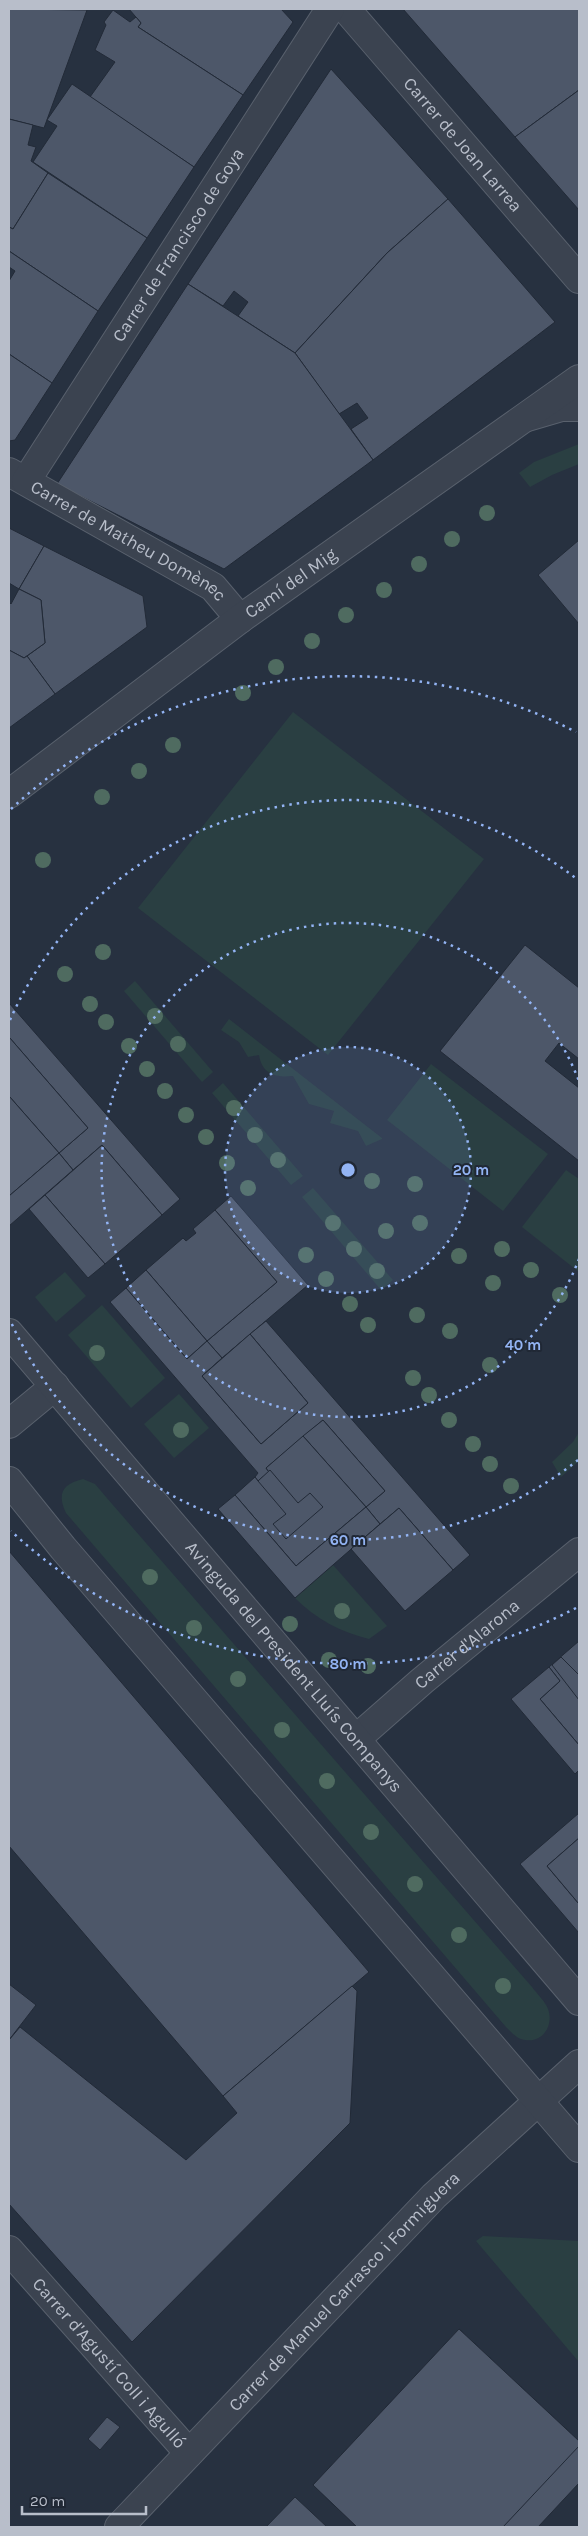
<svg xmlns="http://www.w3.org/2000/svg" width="588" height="2536" font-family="Karla,sans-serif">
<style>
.green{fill:#2a3f42}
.building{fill:#4d5769;stroke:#222a37}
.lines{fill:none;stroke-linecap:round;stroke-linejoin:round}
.minor-casing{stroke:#59616d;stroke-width:30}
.tertiary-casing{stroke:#59616d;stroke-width:30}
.minor{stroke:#3b4350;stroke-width:28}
.tertiary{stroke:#3b4350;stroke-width:28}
.tree{fill:#4f6b60}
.ring{fill:none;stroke:#93b4f4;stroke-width:2.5;stroke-dasharray:2.5 5}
.labels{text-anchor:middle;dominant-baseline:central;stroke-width:4;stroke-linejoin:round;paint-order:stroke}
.street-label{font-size:18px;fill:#b8beca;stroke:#202835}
.centre{fill:#93b4f4;stroke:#202835;stroke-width:2.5}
.ring-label{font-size:15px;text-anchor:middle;font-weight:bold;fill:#93b4f4;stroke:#202835;stroke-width:4;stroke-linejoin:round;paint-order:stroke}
</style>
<rect width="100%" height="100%" fill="#273140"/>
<g class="green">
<polygon points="579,444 579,464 552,475 530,487 519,473 534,462"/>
<polygon points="293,712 484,859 328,1055 138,908"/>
<polygon points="135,981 213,1072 202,1082 124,991"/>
<path d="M229 1019 382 1138V1139L366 1146 358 1131 330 1123 334 1111 309 1104 293 1076C276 1078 262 1074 259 1055L248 1057 239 1042 221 1030Z"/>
<polygon points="431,1064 548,1154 503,1211 387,1120"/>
<polygon points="223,1083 303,1176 291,1185 212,1093"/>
<polygon points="566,1170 579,1179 579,1272 522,1227"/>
<polygon points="313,1188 393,1280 381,1290 302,1197"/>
<polygon points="65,1272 86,1296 56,1322 35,1297"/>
<polygon points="102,1305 165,1378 131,1408 68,1335"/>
<polygon points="179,1394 209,1428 174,1458 144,1424"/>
<polygon points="579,1432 579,1461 561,1477 552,1462 573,1442"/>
<path d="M83 1479 95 1484 106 1497 532 1987C537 1994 545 2001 548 2009 554 2025 543 2043 525 2040 517 2039 512 2033 506 2027L66 1513C57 1494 62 1484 83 1479Z"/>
<path d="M333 1565 387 1626 369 1639C340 1632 316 1619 295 1598Z"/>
<polygon points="483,2236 579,2241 579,2362 476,2241"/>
</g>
<g class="building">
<polygon points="9,9 87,10 44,128 9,119"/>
<polygon points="129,9 281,9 293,22 243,95 138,27 141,23"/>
<polygon points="403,9 579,9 579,90 515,137"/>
<polygon points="113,10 130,22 136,17 141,23 138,27 243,95 194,167 90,97 115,62 95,50 106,25 104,22"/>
<polygon points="331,69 448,199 387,253 295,353 238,316 248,302 234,291 223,306 188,284"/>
<polygon points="72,84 194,167 147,238 33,162 57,126 47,120"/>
<polygon points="579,90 579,210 515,137"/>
<polygon points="9,119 33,125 28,145 36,147 31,161 48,173 13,229 9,227"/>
<polygon points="48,173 147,238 98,311 9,251 9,227 13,229"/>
<polygon points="448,199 555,322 373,460 351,429 368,418 357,403 339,414 295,353 387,253"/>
<polygon points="9,251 98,311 52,383 9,354 9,281 15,271 9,267"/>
<polygon points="188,284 295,353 373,460 224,569 57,484"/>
<polygon points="9,354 52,383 15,440 9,441"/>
<polygon points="9,528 44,546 19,589 9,583"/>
<polygon points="579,540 579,624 538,575"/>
<polygon points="44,546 143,596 147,627 55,694 27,656 45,643 41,600 19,589"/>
<polygon points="19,589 41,600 45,643 24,658 9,650 9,602 11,604"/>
<polygon points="9,650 24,658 27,656 55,694 9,728"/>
<polygon points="525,945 579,988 579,1059 559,1043 545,1061 579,1088 579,1161 440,1051"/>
<polygon points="9,1003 180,1199 162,1215 102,1145 73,1170 59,1153 88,1128 9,1037"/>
<polygon points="9,1037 88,1128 59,1153 9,1096"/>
<polygon points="9,1096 59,1153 9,1196"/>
<polygon points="102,1145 162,1215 105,1264 45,1195"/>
<polygon points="59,1153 73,1170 9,1226 9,1196"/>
<polygon points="45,1195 105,1264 88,1278 29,1209"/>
<polygon points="231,1196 308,1285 222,1358 207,1341 277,1282 215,1210"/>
<polygon points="215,1210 277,1282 207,1341 146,1270 183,1238 186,1241 196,1233 193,1229"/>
<polygon points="146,1270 207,1341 187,1359 126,1288"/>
<polygon points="126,1288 187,1359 207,1341 222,1358 202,1376 261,1444 308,1403 250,1334 266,1321 470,1555 453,1570 399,1508 380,1524 366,1507 385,1491 323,1420 266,1468 269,1472 258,1481 255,1477 258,1473 110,1302"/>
<polygon points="250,1334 308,1403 261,1444 202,1376"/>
<polygon points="323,1420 385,1491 366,1507 303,1436"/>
<polygon points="303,1436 366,1507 296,1566 235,1495 255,1477 258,1481 269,1472 266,1468"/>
<polygon points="270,1470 298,1503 310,1493 323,1507 286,1539 273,1524 286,1514 258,1481"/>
<polygon points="235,1495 296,1566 366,1507 380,1524 295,1598 218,1509"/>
<polygon points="399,1508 453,1570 405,1611 351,1549"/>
<polygon points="9,1551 369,1972 223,2096 9,1846"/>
<polygon points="579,1641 579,1745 540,1699 560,1681 549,1667"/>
<polygon points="561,1657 579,1675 579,1700 552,1665"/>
<polygon points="549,1667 560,1681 540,1699 579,1745 579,1770 575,1774 511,1699"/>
<polygon points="579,1813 579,1838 547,1866 579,1904 579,1933 520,1864"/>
<polygon points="579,1838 579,1904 547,1866"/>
<polygon points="9,1984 36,2005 9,2040"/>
<polygon points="352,1986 357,1991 350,2123 132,2342 9,2204 9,2040 20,2027 186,2160 237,2113 223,2096"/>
<polygon points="459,2329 579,2441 579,2483 538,2527 357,2527 313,2485"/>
<polygon points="459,2329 579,2441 579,2446 503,2527 357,2527 313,2485"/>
<polygon points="107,2417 120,2427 100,2450 88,2439"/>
<polygon points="295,2497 327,2527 266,2527"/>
</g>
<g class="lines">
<defs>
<g id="minor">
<path id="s1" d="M346 9 579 279"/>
<polyline points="527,417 561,407 579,407"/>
<path id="s2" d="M9 472 213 587 240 619"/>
<path id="s3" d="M26 481 330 9"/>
<polyline points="9,1424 55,1386"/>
<path id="s4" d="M356 1739 422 1681 579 1552"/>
<path id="s5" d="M9 2250 189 2453"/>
<path id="s6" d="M119 2527 434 2196 579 2064"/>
</g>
<g id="tertiary">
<path id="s7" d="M9 794 240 619 579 379"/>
<path id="s8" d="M9 1333 579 2001"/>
<polyline points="9,1481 63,1548 579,2148"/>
</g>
</defs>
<use href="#minor" class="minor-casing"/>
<use href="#tertiary" class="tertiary-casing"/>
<use href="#minor" class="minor"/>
<use href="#tertiary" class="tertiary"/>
</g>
<g class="tree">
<circle cx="487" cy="513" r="8"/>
<circle cx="452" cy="539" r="8"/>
<circle cx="419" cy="564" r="8"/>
<circle cx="384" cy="590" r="8"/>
<circle cx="346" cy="615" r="8"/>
<circle cx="312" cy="641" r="8"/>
<circle cx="276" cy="667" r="8"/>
<circle cx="243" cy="693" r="8"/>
<circle cx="173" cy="745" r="8"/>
<circle cx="139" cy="771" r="8"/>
<circle cx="102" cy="797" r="8"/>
<circle cx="43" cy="860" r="8"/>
<circle cx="103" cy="952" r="8"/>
<circle cx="65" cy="974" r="8"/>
<circle cx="90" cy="1004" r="8"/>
<circle cx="155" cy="1016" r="8"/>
<circle cx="106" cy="1022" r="8"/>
<circle cx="178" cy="1044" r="8"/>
<circle cx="129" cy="1046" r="8"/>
<circle cx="147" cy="1069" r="8"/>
<circle cx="165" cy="1091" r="8"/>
<circle cx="234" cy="1108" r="8"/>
<circle cx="186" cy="1115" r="8"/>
<circle cx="255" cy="1135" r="8"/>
<circle cx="206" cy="1137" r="8"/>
<circle cx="278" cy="1160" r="8"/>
<circle cx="227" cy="1163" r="8"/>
<circle cx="372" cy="1181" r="8"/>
<circle cx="415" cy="1184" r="8"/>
<circle cx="248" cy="1188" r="8"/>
<circle cx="333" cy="1223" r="8"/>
<circle cx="420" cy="1223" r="8"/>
<circle cx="386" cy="1231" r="8"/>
<circle cx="354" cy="1249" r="8"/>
<circle cx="502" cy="1249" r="8"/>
<circle cx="306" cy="1255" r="8"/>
<circle cx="459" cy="1256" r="8"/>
<circle cx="531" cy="1270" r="8"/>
<circle cx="377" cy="1271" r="8"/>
<circle cx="326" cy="1279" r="8"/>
<circle cx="493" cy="1283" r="8"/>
<circle cx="560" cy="1295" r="8"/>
<circle cx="350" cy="1304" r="8"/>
<circle cx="417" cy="1315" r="8"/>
<circle cx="368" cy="1325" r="8"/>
<circle cx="450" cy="1331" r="8"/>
<circle cx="97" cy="1353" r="8"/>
<circle cx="490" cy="1365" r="8"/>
<circle cx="413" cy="1378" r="8"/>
<circle cx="429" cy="1395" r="8"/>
<circle cx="449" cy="1420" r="8"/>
<circle cx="181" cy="1430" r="8"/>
<circle cx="473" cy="1444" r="8"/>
<circle cx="490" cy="1464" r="8"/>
<circle cx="511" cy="1486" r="8"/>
<circle cx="150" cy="1577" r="8"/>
<circle cx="342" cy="1611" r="8"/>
<circle cx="290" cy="1624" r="8"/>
<circle cx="194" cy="1628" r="8"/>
<circle cx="329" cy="1660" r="8"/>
<circle cx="368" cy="1666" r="8"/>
<circle cx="238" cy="1679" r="8"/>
<circle cx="282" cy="1730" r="8"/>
<circle cx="327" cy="1781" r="8"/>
<circle cx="371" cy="1832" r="8"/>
<circle cx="415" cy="1884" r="8"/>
<circle cx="459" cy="1935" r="8"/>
<circle cx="503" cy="1986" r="8"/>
</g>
<circle cx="348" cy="1170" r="123" fill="#93b4f4" fill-opacity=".12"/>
<g class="ring">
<circle cx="348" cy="1170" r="123"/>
<path d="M579 1259A247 247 0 1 1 579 1081"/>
<path d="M578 1460A370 370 0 0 1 10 1320M10 1020A370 370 0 0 1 578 880"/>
<path d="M576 1608A494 494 0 0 1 11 1531M11 809A494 494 0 0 1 576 732"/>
</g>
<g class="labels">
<g class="street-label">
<text stroke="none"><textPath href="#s1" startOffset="179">Carrer de Joan Larrea</textPath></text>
<text stroke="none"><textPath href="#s3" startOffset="281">Carrer de Francisco de Goya</textPath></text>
<text stroke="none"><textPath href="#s2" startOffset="138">Carrer de Matheu Domènec</textPath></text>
<text stroke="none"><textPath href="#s7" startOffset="352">Camí del Mig</textPath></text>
<text stroke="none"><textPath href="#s4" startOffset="146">Carrer d'Alarona</textPath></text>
<text stroke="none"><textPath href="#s8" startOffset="439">Avinguda del President Lluís Companys</textPath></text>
<text stroke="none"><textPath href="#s6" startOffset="326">Carrer de Manuel Carrasco i Formiguera</textPath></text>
<text stroke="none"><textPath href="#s5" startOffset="151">Carrer d'Agustí Coll i Agulló</textPath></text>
</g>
</g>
<circle cx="348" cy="1170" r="8" class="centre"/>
<g class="ring-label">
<text x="471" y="1175">20 m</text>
<text x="523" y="1350">40 m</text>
<text x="348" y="1545">60 m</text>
<text x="348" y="1669">80 m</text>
</g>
<rect width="588" height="2536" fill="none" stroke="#b8beca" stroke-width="20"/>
<path d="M22 2506v8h124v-8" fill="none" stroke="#b8beca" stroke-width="2.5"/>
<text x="30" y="2506" font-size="15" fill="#b8beca" stroke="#202835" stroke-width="4" paint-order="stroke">20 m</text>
</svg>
